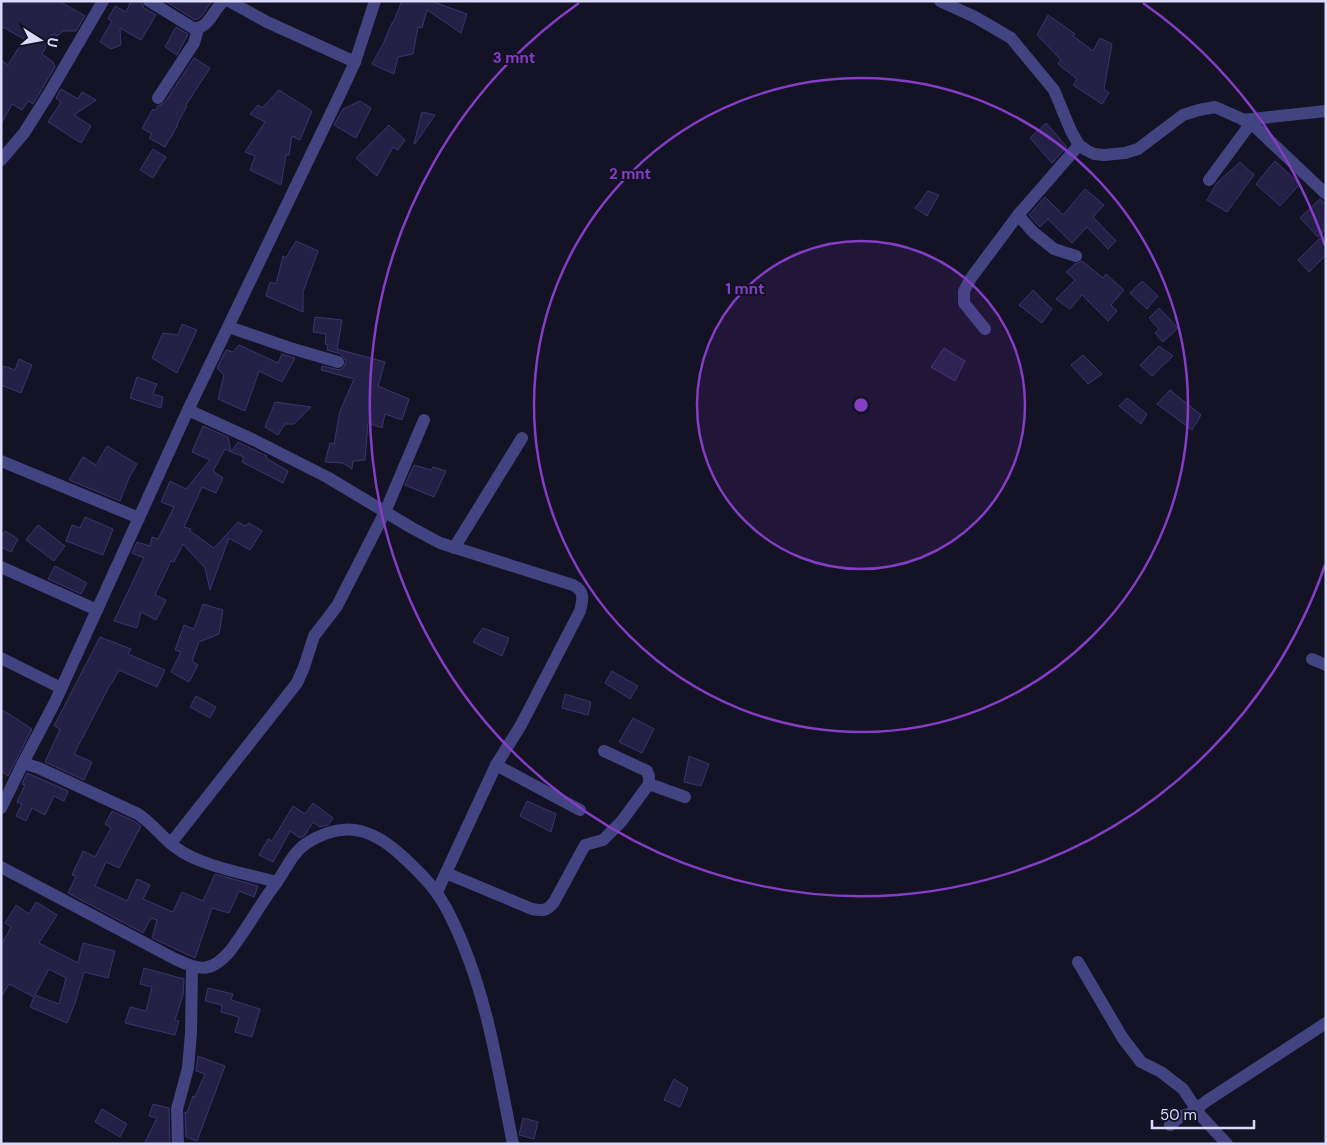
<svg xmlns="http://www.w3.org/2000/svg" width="1327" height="1145" font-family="'DM Sans',sans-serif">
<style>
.building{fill:#242045;stroke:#3b346e;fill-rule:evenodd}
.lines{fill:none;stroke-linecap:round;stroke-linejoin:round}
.minor{stroke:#414480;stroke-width:12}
.ring{fill:none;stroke:#853dc5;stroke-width:2.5}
.centre{fill:#853dc5;stroke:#141225;stroke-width:2.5}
.ring-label{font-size:15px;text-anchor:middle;font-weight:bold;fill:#853dc5;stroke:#141225;stroke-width:4;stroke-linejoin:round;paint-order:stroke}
</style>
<rect width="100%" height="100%" fill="#141225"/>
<g class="building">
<polygon points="1,1 59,1 85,16 76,31 63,31 57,36 53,34 42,54 53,62 55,67 33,104 28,101 22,110 12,104 1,124 1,60 8,65 24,39 1,26"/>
<polygon points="131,1 141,1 144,8 156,15 141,40 120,28 121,45 111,49 100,42 112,21 108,19 115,6 126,12"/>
<polygon points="165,1 212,1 201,17 195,20"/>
<polygon points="402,1 431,1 467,14 461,33 427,10 422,28 418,27 413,54 398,57 394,74 372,64 383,44 392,23 393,23"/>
<polygon points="1048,15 1075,34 1073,36 1093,51 1100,38 1112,44 1104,89 1109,93 1102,104 1073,85 1077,79 1058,64 1061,60 1037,35"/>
<polygon points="176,27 188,34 177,55 165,47"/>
<polygon points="194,58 210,68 186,105 187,106 177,124 178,125 165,147 149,138 152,134 142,128 153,109 155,111 158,106 165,102"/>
<polygon points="61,89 78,99 82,92 96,100 74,115 91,126 81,143 48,122 61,102 56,98"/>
<polygon points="279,90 312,111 300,140 292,136 289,155 286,155 281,185 250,170 255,156 245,152 265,122 250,114 258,105 262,108"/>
<polygon points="360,101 371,108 356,138 334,125 343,109"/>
<polygon points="422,112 435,115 415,144 414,144"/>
<polygon points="1046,123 1067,147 1052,163 1030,138"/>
<polygon points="389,125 405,140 398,150 393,147 377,176 356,158"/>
<polygon points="153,149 166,157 153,178 140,170"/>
<polygon points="1275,161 1300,184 1280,206 1256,184"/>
<polygon points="1240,162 1254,175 1227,212 1207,200 1217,183"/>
<polygon points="1085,189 1104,205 1093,217 1116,241 1108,249 1087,227 1072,243 1048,219 1040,227 1029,215 1045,197 1063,215"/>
<polygon points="928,191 939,195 927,216 915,208"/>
<polygon points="1320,199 1326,205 1326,229 1318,237 1300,218"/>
<polygon points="1320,238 1326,244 1326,255 1309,272 1298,260"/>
<polygon points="296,241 318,251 303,292 303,312 266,296 270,282 276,284 283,256 286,258"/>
<polygon points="1082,261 1103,278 1106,274 1124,290 1111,305 1117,311 1108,321 1082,295 1070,309 1056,299 1075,280 1066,272 1075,264"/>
<polygon points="1142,281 1158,296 1147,309 1130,293"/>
<polygon points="1033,290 1052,309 1042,323 1019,305"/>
<polygon points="1159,308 1178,328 1163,342 1155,333 1159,329 1149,318"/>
<polygon points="315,317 342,320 337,349 385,362 378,386 409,399 402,420 385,414 382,428 368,423 365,460 353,461 352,469 343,463 325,462 330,443 334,444 340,411 354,379 321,370 322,366 340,370 344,367 346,361 341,354 327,350 328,345 325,344 326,334 313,332"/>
<polygon points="182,324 197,330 177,373 152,358 163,333 178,335"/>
<polygon points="239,345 278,363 282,354 295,358 282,382 259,371 245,411 218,399 224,375 217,368 226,350 233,352"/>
<polygon points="1159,346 1173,356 1152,376 1140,365"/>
<polygon points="944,348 965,361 955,381 931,367"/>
<polygon points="1083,355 1102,374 1088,384 1071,365"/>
<polygon points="19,359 32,365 21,393 1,385 1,373 4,366 15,370"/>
<polygon points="137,377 157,384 153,394 163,397 161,408 130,398"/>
<polygon points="1170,390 1201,415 1192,430 1157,404"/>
<polygon points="1127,398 1147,414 1141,424 1119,406"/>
<polygon points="275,402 311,407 294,424 285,424 278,435 265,427"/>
<polygon points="203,426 228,437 231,452 225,449 213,471 223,478 216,493 202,487 184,527 191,529 190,531 214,548 238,522 245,526 249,523 262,531 250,550 229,538 210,590 205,568 183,544 174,562 171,561 155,595 166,600 156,620 141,612 137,628 114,621 144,558 132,553 137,542 150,546 152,537 158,539 174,507 161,502 170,481 186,489 210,460 192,452"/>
<polygon points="238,442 267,456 266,458 288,471 283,483 242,462 244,457 231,452"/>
<polygon points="107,446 137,464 129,478 120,501 69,480 83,457 96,465"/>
<polygon points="414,465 431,470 433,467 446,471 434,497 405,485"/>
<polygon points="85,517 113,529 103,555 66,541 72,525 80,528"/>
<polygon points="38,525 65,546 54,561 26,540"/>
<polygon points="5,531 18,539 11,552 1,547 1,537"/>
<polygon points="55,566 87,583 81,594 48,579"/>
<polygon points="203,604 223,610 219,634 199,642 192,661 198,665 189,682 171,672 181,652 175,650 184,625 194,629"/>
<polygon points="483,628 509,638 502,656 473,642"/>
<polygon points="100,637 131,649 128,654 165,670 157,687 119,670 112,683 111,683 74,754 92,762 84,780 45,762 60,729 54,726"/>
<polygon points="612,671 638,686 630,699 605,683"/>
<polygon points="565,694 591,702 588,715 562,708"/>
<polygon points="196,696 216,707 210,718 190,707"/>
<polygon points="1,709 32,729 8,776 1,771"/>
<polygon points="633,718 654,729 642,753 619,742"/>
<polygon points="689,756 709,764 701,786 684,782"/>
<polygon points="27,773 68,791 64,801 54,796 45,815 32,808 26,821 16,816 22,804 17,802 25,785 22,784"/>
<polygon points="527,801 556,814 551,832 520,816"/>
<polygon points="313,803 333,818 328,825 320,827 313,822 305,835 300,838 290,831 273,862 259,855 268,839 272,841 293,806 305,814"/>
<polygon points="112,811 134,821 141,826 119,868 106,862 95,886 127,901 137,879 150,885 143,899 173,912 182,892 203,901 215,874 258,886 254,897 239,891 229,913 212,908 195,958 152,938 157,920 151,918 143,933 68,893 76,876 72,875 83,851 95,857 111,828 105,824"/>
<path d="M36 902 57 915 39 943 78 963 83 943 115 951 108 978 84 972 75 1003 67 1023 30 1007 34 997 9 984 1 997V945L11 927 5 923 16 905 29 914ZM49 969 66 978 59 1004 35 995Z"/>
<polygon points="144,968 184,979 183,995 175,1020 179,1021 175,1035 125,1023 130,1007 146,1011 152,987 140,984"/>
<polygon points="208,988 233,994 231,1000 260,1009 252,1037 235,1032 239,1017 221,1012 222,1005 205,1001"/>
<polygon points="198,1056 225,1066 197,1141 186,1137 185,1112 187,1113 193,1096 195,1097 205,1074 196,1071"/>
<polygon points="674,1079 688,1088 680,1107 664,1100"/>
<polygon points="153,1104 169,1108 170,1144 144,1144 157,1118 149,1116"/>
<polygon points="102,1109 127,1124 120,1137 95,1122"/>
<polygon points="523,1118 538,1122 534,1139 519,1135"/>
</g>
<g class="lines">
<g class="minor">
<path d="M149 1 193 28C209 30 213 9 224 1"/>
<polyline points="229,1 267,22 355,62"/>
<polyline points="940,1 975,17 1011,38 1054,90 1071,131 1079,145 1086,150 1094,154 1104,155 1125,153 1138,149 1183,115 1199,110 1215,107 1251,123 1326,194"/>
<polyline points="158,98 194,43 198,29"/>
<polyline points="1243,120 1326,111"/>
<polyline points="1,160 24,133 48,95 103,1"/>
<polyline points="1209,180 1251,123"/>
<polyline points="1018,215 1033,232 1054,249 1076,256"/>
<polyline points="229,327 290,348 338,362"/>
<polyline points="985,329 964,303 964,291 971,278 1018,215 1079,145"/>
<path d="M188 410 254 440 327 477 412 528 440 543 573 585C585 591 583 599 580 611L521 725 496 765 437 892"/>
<polyline points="1,461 139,518"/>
<polyline points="454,548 522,438"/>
<polyline points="1,567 97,610"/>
<polyline points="1,658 61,688"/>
<polyline points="1312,659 1326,665"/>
<polyline points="604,751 647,771 649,777 649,784 685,797"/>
<path d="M23 763 39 768 138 814C153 824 162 837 175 847 199 866 247 874 277 882"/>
<polyline points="496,765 580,810"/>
<polyline points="1,808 23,763 55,702 188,410 343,88 355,62 375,1"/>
<polyline points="171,843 297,683 304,667 314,636 337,606 385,512 424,420"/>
<path d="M1 867 175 959C200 971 211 973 230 951 247 929 260 904 277 882 286 869 293 852 307 843 344 820 372 828 402 856 414 867 427 879 436 892 447 907 455 925 462 942 489 1006 499 1076 513 1144"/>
<path d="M446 873 532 909C543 911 547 911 554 902L585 845 603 840 621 822 649 784"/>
<polyline points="1078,962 1122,1037 1141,1062 1161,1072 1183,1089 1201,1116 1227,1144"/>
<polyline points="1170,1125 1181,1116 1189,1114 1208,1100 1326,1023"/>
<polyline points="178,1144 177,1109 188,1068 191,1033 192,967"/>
</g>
</g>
<circle cx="861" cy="405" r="164" fill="#853dc5" fill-opacity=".12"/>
<g class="ring">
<circle cx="861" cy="405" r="164"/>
<circle cx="861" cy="405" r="327"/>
<path d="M1325 565A491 491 0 1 1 579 3M1143 3A491 491 0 0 1 1325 245"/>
</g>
<circle cx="861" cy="405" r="8" class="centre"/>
<g class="ring-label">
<text x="514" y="63">3 mnt</text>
<text x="630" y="179">2 mnt</text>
<text x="745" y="294">1 mnt</text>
</g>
<rect width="1327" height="1145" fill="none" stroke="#dbdafb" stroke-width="5"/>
<g transform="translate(40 40) rotate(101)" stroke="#141225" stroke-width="4" paint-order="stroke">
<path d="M0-4L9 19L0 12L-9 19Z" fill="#dbdafb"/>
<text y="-8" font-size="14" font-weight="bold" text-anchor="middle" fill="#dbdafb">U</text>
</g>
<path d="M1152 1120v8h102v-8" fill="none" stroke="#dbdafb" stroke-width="2.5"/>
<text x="1160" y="1120" font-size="15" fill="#dbdafb" stroke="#141225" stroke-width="4" paint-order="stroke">50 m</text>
</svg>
